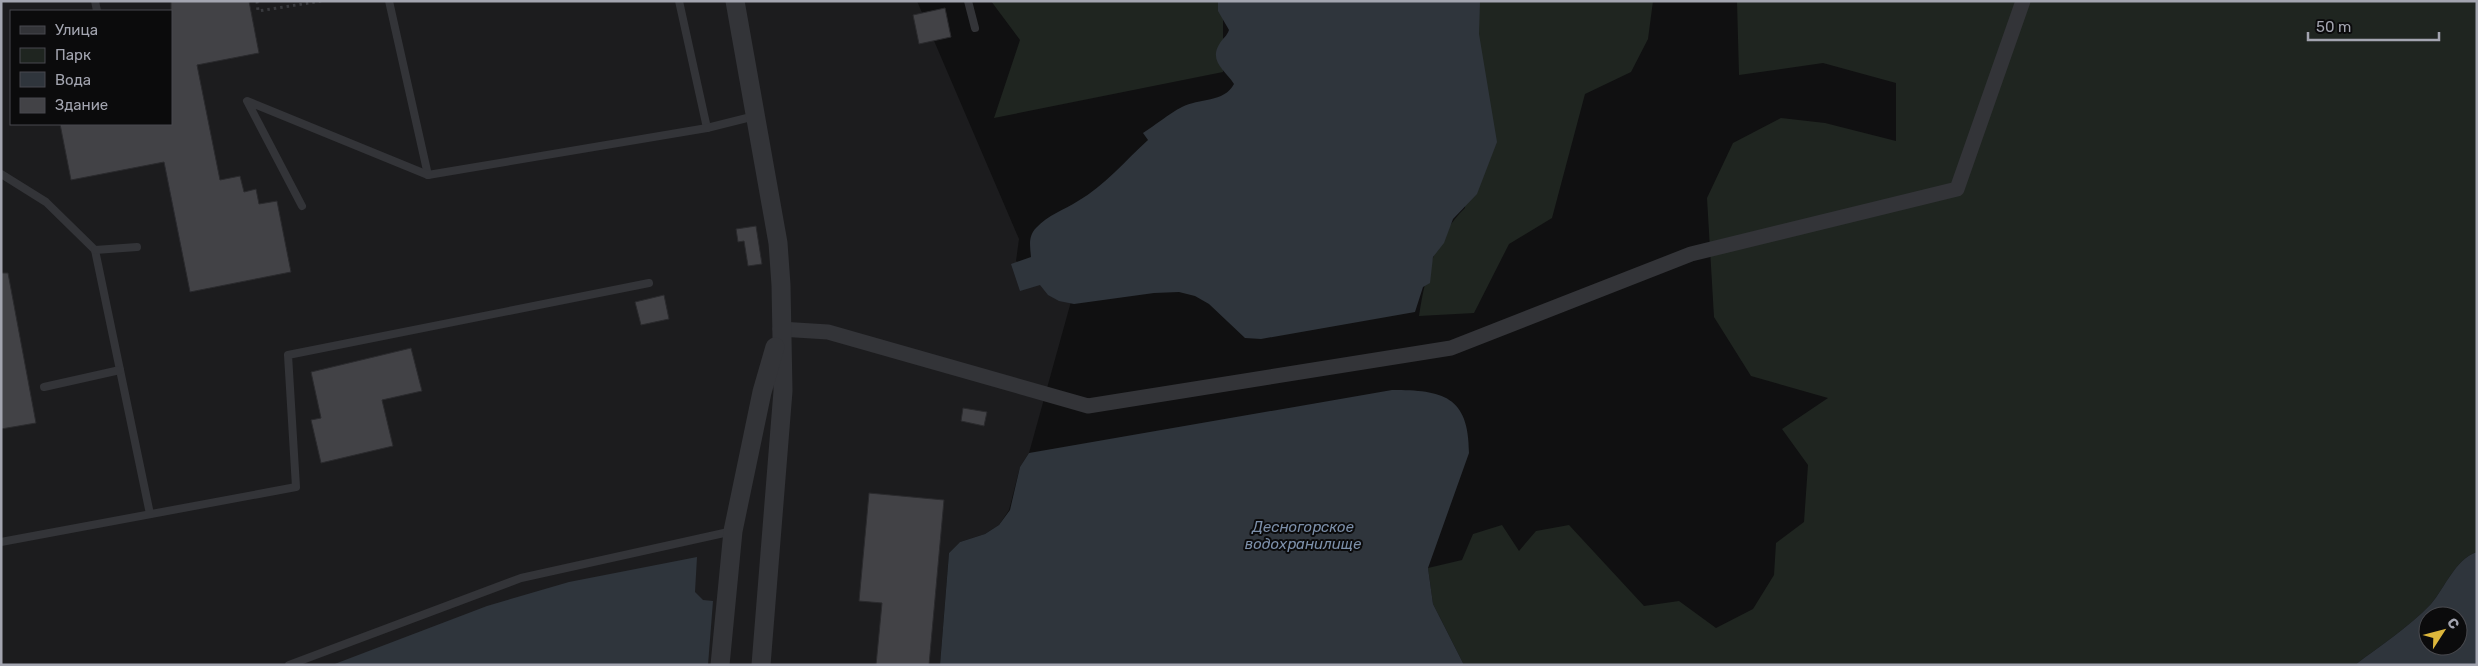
<svg xmlns="http://www.w3.org/2000/svg" width="2478" height="666" font-family="Rubik,sans-serif">
<style>
.built{fill:#1c1c1e;fill-rule:evenodd}
.green{fill:#1f2520}
.water{fill:#2f353c;fill-rule:evenodd}
.building{fill:#424246;stroke:#2a2a2d}
.lines{fill:none;stroke-linecap:round;stroke-linejoin:round}
.path{stroke:#393a3e;stroke-width:3;stroke-dasharray:2.5 4;stroke-linecap:butt}
.service{stroke:#333438;stroke-width:8}
.minor{stroke:#333438;stroke-width:15}
.tertiary{stroke:#333438;stroke-width:19}
.labels{text-anchor:middle;dominant-baseline:central;stroke-width:4;stroke-linejoin:round;paint-order:stroke}
.water-label{font-size:15px;font-style:italic;fill:#7c8fa9;stroke:#0b0b0c}
</style>
<rect width="100%" height="100%" fill="#101011"/>
<path class="built" d="M1 1H917L1019 239 1016 261 1072 298 1029 453 1020 467 1009 510 999 525 985 534 960 542 949 553 940 665H1ZM11 11H171V124H11Z"/>
<g class="green">
<polygon points="991,1 1223,1 1223,72 994,118 1020,40"/>
<path d="M1470 1H1653L1648 39 1631 72 1585 94 1552 218 1509 244 1474 313 1419 316C1425 276 1435 237 1465 208Z"/>
<path d="M1737 1H2477V552C2455 559 2445 588 2431 604 2408 628 2381 645 2355 665H1464L1433 604 1428 568 1462 560 1473 534 1502 525 1519 551 1536 531 1569 525 1644 606 1679 601 1716 628 1753 609 1774 575 1776 543 1804 522 1808 465 1782 429 1828 398 1751 376 1714 317 1707 198 1733 143 1781 118 1825 123 1896 141V83L1823 63 1739 75Z"/>
</g>
<g class="water">
<path d="M1218 1H1480L1479 34 1497 142 1477 194 1453 219 1444 243 1433 257 1430 283 1423 287 1415 312 1261 339 1245 338 1209 304 1195 296 1179 292 1154 293 1074 304 1059 301 1048 295 1040 285 1020 291 1011 264 1031 257C1030 246 1028 236 1036 228 1048 215 1064 210 1078 201 1104 186 1126 160 1148 140L1143 133C1156 125 1168 114 1182 107 1199 98 1224 103 1234 84 1225 70 1208 61 1220 43 1223 38 1227 36 1229 30L1218 11Z"/>
<path d="M1392 390C1443 390 1469 396 1469 453L1428 568 1433 604 1464 665H940L949 553 960 542 985 534 999 525 1010 510 1020 467 1029 453Z"/>
<path d="M2477 552V665H2355C2381 645 2408 628 2431 604 2445 588 2455 559 2477 552ZM2428 616H2458V646H2428Z"/>
<polygon points="697,557 695,592 703,600 713,601 708,665 332,665 487,606 569,582"/>
</g>
<g class="building">
<polygon points="171,1 249,1 259,53 197,65 220,180 240,176 244,192 256,189 259,204 277,201 291,272 190,292 164,162 71,180 60,124 171,124"/>
<polygon points="945,8 951,37 919,44 913,15"/>
<polygon points="756,226 762,264 748,266 744,241 738,242 736,229"/>
<polygon points="1,273 8,273 36,423 1,429"/>
<polygon points="664,295 669,319 641,325 635,302"/>
<polygon points="411,348 422,391 382,400 393,446 321,463 311,420 321,418 311,372"/>
<polygon points="963,408 987,412 984,426 961,421"/>
<polygon points="869,493 944,500 929,665 876,665 882,603 859,601"/>
</g>
<g class="lines">
<polyline class="path" points="257,1 258,11 322,1"/>
<g class="service">
<polyline points="95,1 97,11"/>
<polyline points="389,1 428,175"/>
<polyline points="679,1 707,128"/>
<polyline points="968,1 975,28"/>
<polyline points="1,174 46,202 95,250 150,514"/>
<polyline points="302,206 247,101 428,175 707,128 755,116"/>
<polyline points="95,250 137,247"/>
<polyline points="44,387 120,370"/>
<polyline points="1,542 296,487 288,355 649,283"/>
<polyline points="289,665 521,578 733,531"/>
</g>
<polyline class="minor" points="780,329 828,332 1088,406 1451,348 1691,254 1957,189 2023,1"/>
<g class="tertiary">
<polyline points="735,1 778,243 781,285 783,391 761,665"/>
<polyline points="720,665 733,531 762,392 775,347"/>
</g>
</g>
<g class="labels">
<g class="water-label">
<text x="1303" y="527">Десногорское<tspan x="1303" dy="17">водохранилище</tspan></text>
</g>
</g>
<rect width="2478" height="666" fill="none" stroke="#a3a5b0" stroke-width="5"/>
<rect x="10" y="10" width="162" height="115" fill="#0b0b0c" stroke="#48494e"/>
<rect x="20" y="26" width="25" height="8" fill="#333438" stroke="#48494e"/>
<text x="55" y="35" font-size="15" fill="#a3a5b0">Улица</text>
<rect x="20" y="48" width="25" height="15" fill="#1f2520" stroke="#48494e"/>
<text x="55" y="60" font-size="15" fill="#a3a5b0">Парк</text>
<rect x="20" y="72" width="25" height="15" fill="#2f353c" stroke="#48494e"/>
<text x="55" y="85" font-size="15" fill="#a3a5b0">Вода</text>
<rect x="20" y="98" width="25" height="15" fill="#424246" stroke="#48494e"/>
<text x="55" y="110" font-size="15" fill="#a3a5b0">Здание</text>
<g transform="translate(2443 631) rotate(54)"><circle r="24" fill="#0b0b0c" stroke="#48494e"/>
<path d="M0-4L9 19L0 12L-9 19Z" fill="#ddb73c"/>
<text y="-8" font-size="14" font-weight="bold" text-anchor="middle" fill="#a3a5b0">С</text>
</g>
<path d="M2308 32v8h131v-8" fill="none" stroke="#a3a5b0" stroke-width="2.5"/>
<text x="2316" y="32" font-size="15" fill="#a3a5b0" stroke="#0b0b0c" stroke-width="4" paint-order="stroke">50 m</text>
</svg>
